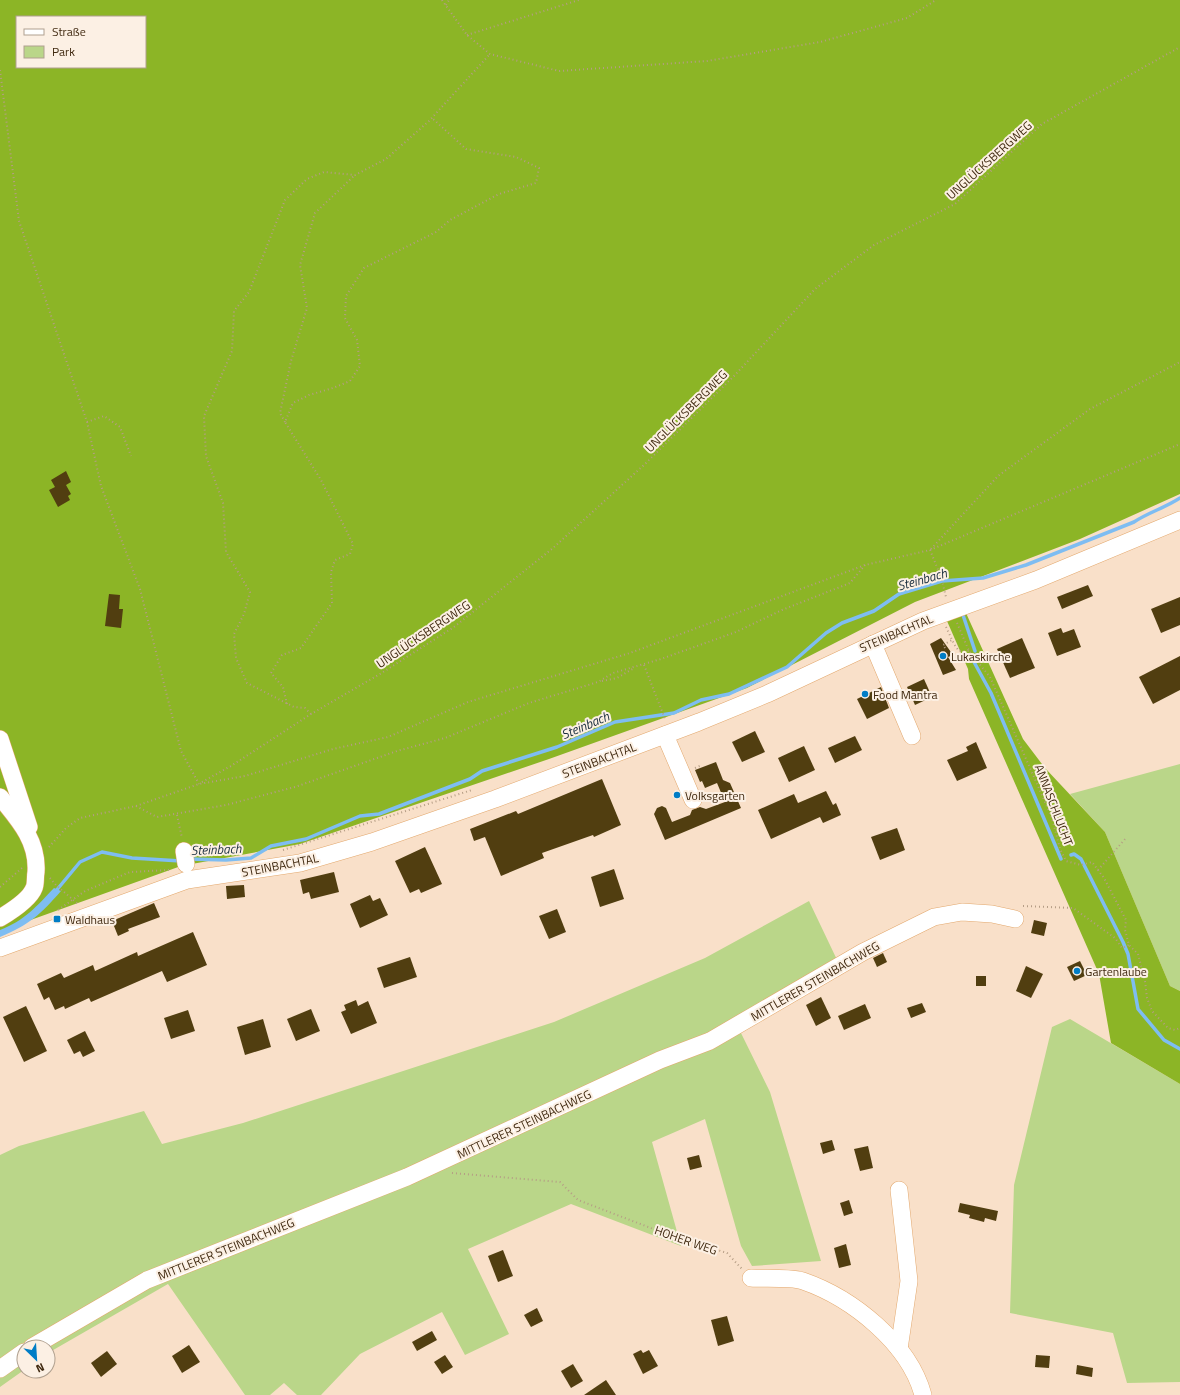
<svg xmlns="http://www.w3.org/2000/svg" width="1180" height="1395" font-family="'Titillium Web',sans-serif">
<style>
.green{fill:#bad689}
.forest{fill:#8cb526;fill-rule:evenodd}
.water{fill:#7ebdf2}
.lines{fill:none;stroke-linecap:round;stroke-linejoin:round}
.stream{stroke:#7ebdf2;stroke-width:3.5}
.building{fill:#513e10}
.minor-casing{stroke:#e3a86d;stroke-width:18}
.path{stroke:#b59d85;stroke-width:2;stroke-dasharray:1 3;stroke-linecap:butt}
.minor{stroke:#fff;stroke-width:17}
.poi-dot{fill:#007dc6;stroke:#fcf0e4;stroke-width:1.5}
.labels{text-anchor:middle;dominant-baseline:central;stroke-width:4;stroke-linejoin:round;paint-order:stroke}
.street-label{font-size:12px;fill:#3f280f;stroke:#fcf0e4}
.poi-label{font-size:12px;fill:#3f280f;stroke:#fcf0e4;text-anchor:start}
.water-label{font-size:13px;font-style:italic;fill:#1a2e3e;stroke:#fcf0e4}
</style>
<rect width="100%" height="100%" fill="#f9e0c9"/>
<g class="green">
<polygon points="1180,764 1180,991 1170,986 1105,832 1070,794"/>
<polygon points="809,901 839,964 739,1029 770,1092 821,1261 752,1266 741,1246 705,1119 652,1142 681,1246 571,1204 468,1249 509,1334 465,1355 442,1312 360,1354 321,1395 297,1395 284,1383 270,1395 245,1395 168,1284 48,1353 48,1347 24,1347 24,1370 0,1387 0,1155 19,1146 144,1111 162,1144 243,1123 554,1022 705,958"/>
<polygon points="1070,1019 1180,1084 1180,1382 1127,1383 1113,1333 1010,1313 1014,1185 1052,1027"/>
</g>
<g class="forest">
<path d="M0 0H1180V494L1080 539 915 602 747 688 549 759 300 844 181 866 0 931ZM17 17H145V67H17Z"/>
<polygon points="966,613 1023,739 1045,768 1105,832 1170,986 1180,991 1180,1084 1111,1043 1099,974 969,679 968,669 947,621"/>
</g>
<path class="water" d="M54 888 61 891C41 914 29 925 0 937V930C24 921 37 906 54 888Z"/>
<g class="lines">
<g class="stream">
<polyline points="962,612 975,651"/>
<polyline points="974,662 991,693 1061,859"/>
<polyline points="1071,855 1074,854 1081,859 1123,942 1128,954 1138,1009 1164,1040 1180,1049"/>
<path d="M189 859 226 860 251 858 271 846 306 839 360 816 379 814 470 779 482 771 557 747 615 722 674 713 701 700 729 694 787 667 826 633 842 623 874 611 899 594 942 581 983 578 1026 565 1134 522C1149 512 1165 508 1180 498"/>
<polyline points="55,892 80,862 102,852 132,858 181,861"/>
</g>
</g>
<g class="building">
<polygon points="66,471 71,482 66,485 71,494 68,496 70,500 58,507 49,490 55,487 51,480"/>
<polygon points="1088,585 1093,596 1062,609 1057,597"/>
<polygon points="109,594 120,595 119,609 123,609 121,628 105,626"/>
<polygon points="1180,597 1180,625 1161,633 1151,609"/>
<polygon points="1061,628 1063,633 1074,629 1081,647 1057,656 1048,633"/>
<polygon points="941,638 953,655 948,657 956,670 943,675 930,644"/>
<polygon points="1022,638 1035,668 1010,678 997,649"/>
<polygon points="1180,656 1180,690 1153,704 1139,677"/>
<polygon points="924,679 932,697 915,705 907,687"/>
<polygon points="881,687 889,708 867,719 857,699"/>
<polygon points="755,731 765,752 742,762 732,742"/>
<polygon points="855,736 862,750 835,763 828,748"/>
<polygon points="976,742 987,768 957,781 947,760 968,751 966,747"/>
<polygon points="804,746 815,770 789,782 778,758"/>
<polygon points="716,762 723,780 730,783 741,808 665,840 654,814 657,808 662,806 666,808 672,822 690,815 692,810 700,807 706,809 725,802 717,783 705,788 702,781 700,782 695,770"/>
<polygon points="602,779 621,825 594,837 593,835 542,853 544,858 501,876 485,837 474,841 470,829 516,811 518,814"/>
<polygon points="826,791 833,805 836,803 841,815 823,823 820,817 771,839 758,810 794,794 798,803"/>
<polygon points="897,828 905,850 880,860 871,837"/>
<polygon points="425,847 442,884 421,893 419,889 410,893 395,861"/>
<polygon points="614,869 624,899 600,907 591,877"/>
<polygon points="334,872 339,892 311,899 309,892 303,894 300,880"/>
<polygon points="244,885 245,897 227,899 226,886"/>
<polygon points="370,895 373,901 380,898 388,915 360,928 350,904"/>
<polygon points="154,903 160,917 128,929 129,931 118,936 112,921"/>
<polygon points="557,909 566,932 549,939 539,916"/>
<polygon points="1034,920 1047,923 1044,936 1031,933"/>
<polygon points="193,932 207,965 167,982 162,971 91,1002 89,998 65,1009 64,1006 55,1010 49,997 44,1000 37,984 61,973 64,978 93,965 95,971 137,952 138,956"/>
<polygon points="883,953 887,962 877,967 873,958"/>
<polygon points="410,957 417,977 384,988 377,968"/>
<polygon points="1080,961 1087,975 1074,981 1067,967"/>
<polygon points="1026,966 1043,974 1031,998 1016,991"/>
<rect x="976" y="976" width="10" height="10"/>
<polygon points="821,997 831,1018 816,1026 806,1005"/>
<polygon points="356,1000 358,1006 368,1001 377,1023 351,1034 341,1012 346,1010 344,1005"/>
<polygon points="922,1003 926,1012 911,1018 907,1008"/>
<polygon points="865,1004 871,1018 844,1030 838,1016"/>
<polygon points="26,1006 47,1051 24,1062 3,1017"/>
<polygon points="311,1009 320,1031 296,1041 287,1019"/>
<polygon points="188,1010 195,1031 171,1039 164,1018"/>
<polygon points="263,1019 271,1047 245,1055 237,1027"/>
<polygon points="85,1031 95,1051 83,1057 80,1051 74,1054 67,1040"/>
<polygon points="832,1140 835,1150 823,1154 820,1143"/>
<polygon points="868,1146 873,1168 860,1171 854,1149"/>
<polygon points="699,1155 702,1167 690,1170 687,1158"/>
<polygon points="849,1200 853,1213 844,1216 840,1203"/>
<polygon points="960,1203 998,1211 996,1221 985,1218 984,1222 969,1218 970,1215 958,1212"/>
<polygon points="846,1244 851,1265 839,1268 834,1248"/>
<polygon points="503,1250 513,1276 498,1282 488,1256"/>
<polygon points="537,1308 543,1321 531,1327 524,1315"/>
<polygon points="727,1316 734,1341 718,1346 711,1320"/>
<polygon points="432,1331 437,1340 417,1351 412,1342"/>
<polygon points="189,1345 200,1362 182,1373 172,1356"/>
<polygon points="641,1350 643,1353 649,1350 658,1366 643,1374 633,1354"/>
<polygon points="107,1351 117,1364 101,1377 91,1363"/>
<polygon points="445,1355 453,1367 442,1374 434,1362"/>
<polygon points="1036,1355 1050,1356 1049,1368 1035,1367"/>
<polygon points="573,1364 583,1381 571,1388 561,1371"/>
<polygon points="1077,1365 1093,1368 1092,1377 1076,1374"/>
<polygon points="606,1380 616,1395 584,1395"/>
</g>
<g class="lines">
<defs>
<g id="minor">
<polyline points="873,644 912,736"/>
<polyline points="665,735 693,800"/>
<polyline points="0,739 29,827"/>
<path d="M0 797C19 820 38 841 36 872 35 877 36 884 34 888 30 899 10 912 0 918"/>
<polyline points="184,851 186,864"/>
<polyline points="0,948 187,880 300,863 372,842 495,799 699,722 767,694 923,621 1036,580 1180,520"/>
<polyline points="899,1190 909,1281 899,1349"/>
<path d="M751 1278C764 1279 791 1277 803 1281 852 1298 909 1343 923 1395"/>
<polyline points="32,1347 147,1280 407,1177 660,1060 710,1041 863,952 934,917 962,912 992,914 1015,919"/>
<polyline points="0,1369 24,1352"/>
</g>
</defs>
<use href="#minor" class="minor-casing"/>
<g class="path">
<polyline points="442,0 467,35 490,54 559,71 707,61 820,42 907,18 936,0"/>
<polyline points="446,5 449,0"/>
<polyline points="467,35 579,0"/>
<polyline points="0,70 19,221 87,422 101,486 140,589 181,751 199,784"/>
<polyline points="87,422 104,416 120,427 131,456"/>
<polyline points="285,422 280,413 291,361 307,308 300,265 315,213 355,175"/>
<polyline points="931,549 998,476 1090,409 1180,362"/>
<polyline points="930,550 941,577 946,597"/>
<polyline points="957,623 969,651 990,677 1052,818 1060,849 1066,861 1081,865 1092,862 1104,878 1126,920 1125,930 1129,945 1138,954 1145,981 1147,998 1152,1011 1168,1028 1175,1030 1180,1028"/>
<polyline points="946,627 954,644 959,651 969,651"/>
<polyline points="945,648 943,645 952,640"/>
<polyline points="644,665 665,719"/>
<polyline points="602,681 617,678 634,668"/>
<polyline points="287,704 283,687 271,673 282,655 301,648 332,603 331,572 335,560 350,554 353,544 321,480 285,422 293,403 309,395 333,388 350,381 360,366 357,340 345,318 346,296 364,268 436,232 450,220 499,194 536,183 539,168 516,157 466,149 432,118"/>
<polyline points="311,714 305,708 294,707 247,683 236,658 234,634 244,614 250,592 226,552 223,503 206,456 204,416 232,351 234,311 249,292 285,200 307,179 324,172 355,175 386,159 429,121 490,54"/>
<polyline points="695,768 702,765"/>
<polyline points="202,782 231,766 311,714 380,674 454,627 553,548 645,464 734,376 815,289 874,245 955,204 1042,124 1180,47"/>
<polyline points="136,806 157,817 226,805 295,787 397,751 445,738 529,703 598,682 613,673 661,659 736,632 782,610 850,583 865,565"/>
<polyline points="177,815 182,838"/>
<polyline points="49,847 66,828 80,818 136,806 199,784 245,776 333,749 388,737 468,702 630,653 865,565 930,550 1180,444"/>
<polyline points="283,850 472,790"/>
<polyline points="1098,870 1126,838"/>
<polyline points="50,878 56,885 79,905"/>
<polyline points="0,887 22,868"/>
<polyline points="1023,906 1073,908 1115,938 1122,948 1129,945"/>
<polyline points="58,910 85,891 130,872 169,870"/>
<polyline points="452,1173 560,1182 578,1200 669,1235 727,1253 742,1269"/>
</g>
<use href="#minor" class="minor"/>
</g>
<g class="poi-dot">
<circle cx="943" cy="656" r="4"/>
<circle cx="865" cy="694" r="4"/>
<circle cx="677" cy="795" r="4"/>
<rect x="53" y="915" width="8" height="8" rx="2"/>
<circle cx="1077" cy="971" r="4"/>
</g>
<g class="labels">
<g class="street-label">
<text transform="translate(989 160) rotate(-42)">UNGLÜCKSBERGWEG</text>
<text transform="translate(686 411) rotate(-45)">UNGLÜCKSBERGWEG</text>
<text transform="translate(896 633) rotate(-23)">STEINBACHTAL</text>
<text transform="translate(423 634) rotate(-34)">UNGLÜCKSBERGWEG</text>
<text transform="translate(599 760) rotate(-21)">STEINBACHTAL</text>
<text transform="translate(1054 805) rotate(69)">ANNASCHLUCHT</text>
<text transform="translate(280 865) rotate(-11)">STEINBACHTAL</text>
<text transform="translate(815 981) rotate(-30)">MITTLERER STEINBACHWEG</text>
<text transform="translate(524 1124) rotate(-25)">MITTLERER STEINBACHWEG</text>
<text transform="translate(686 1240) rotate(19)">HOHER WEG</text>
<text transform="translate(226 1249) rotate(-22)">MITTLERER STEINBACHWEG</text>
</g>
<g class="poi-label">
<text x="951" y="656">Lukaskirche</text>
<text x="873" y="694">Food Mantra</text>
<text x="685" y="795">Volksgarten</text>
<text x="65" y="919">Waldhaus</text>
<text x="1085" y="971">Gartenlaube</text>
</g>
<g class="water-label">
<text transform="translate(922 579) rotate(-16)">Steinbach</text>
<text transform="translate(585 725) rotate(-23)">Steinbach</text>
<text transform="translate(216 849) rotate(-2)">Steinbach</text>
</g>
</g>
<rect x="16" y="16" width="130" height="52" fill="#fcf0e4" stroke="#b0a08f"/>
<rect x="24" y="29" width="20" height="6" fill="#ffffff" stroke="#b0a08f"/>
<text x="52" y="36" font-size="12" fill="#3f280f">Straße</text>
<rect x="24" y="46" width="20" height="12" fill="#bad689" stroke="#b0a08f"/>
<text x="52" y="56" font-size="12" fill="#3f280f">Park</text>
<g transform="translate(36 1359) rotate(155)"><circle r="19" fill="#fcf0e4" stroke="#b0a08f"/>
<path d="M0-3L7 15L0 10L-7 15Z" fill="#007dc6"/>
<text y="-6" font-size="11" font-weight="bold" text-anchor="middle" fill="#3f280f">N</text>
</g>
</svg>
